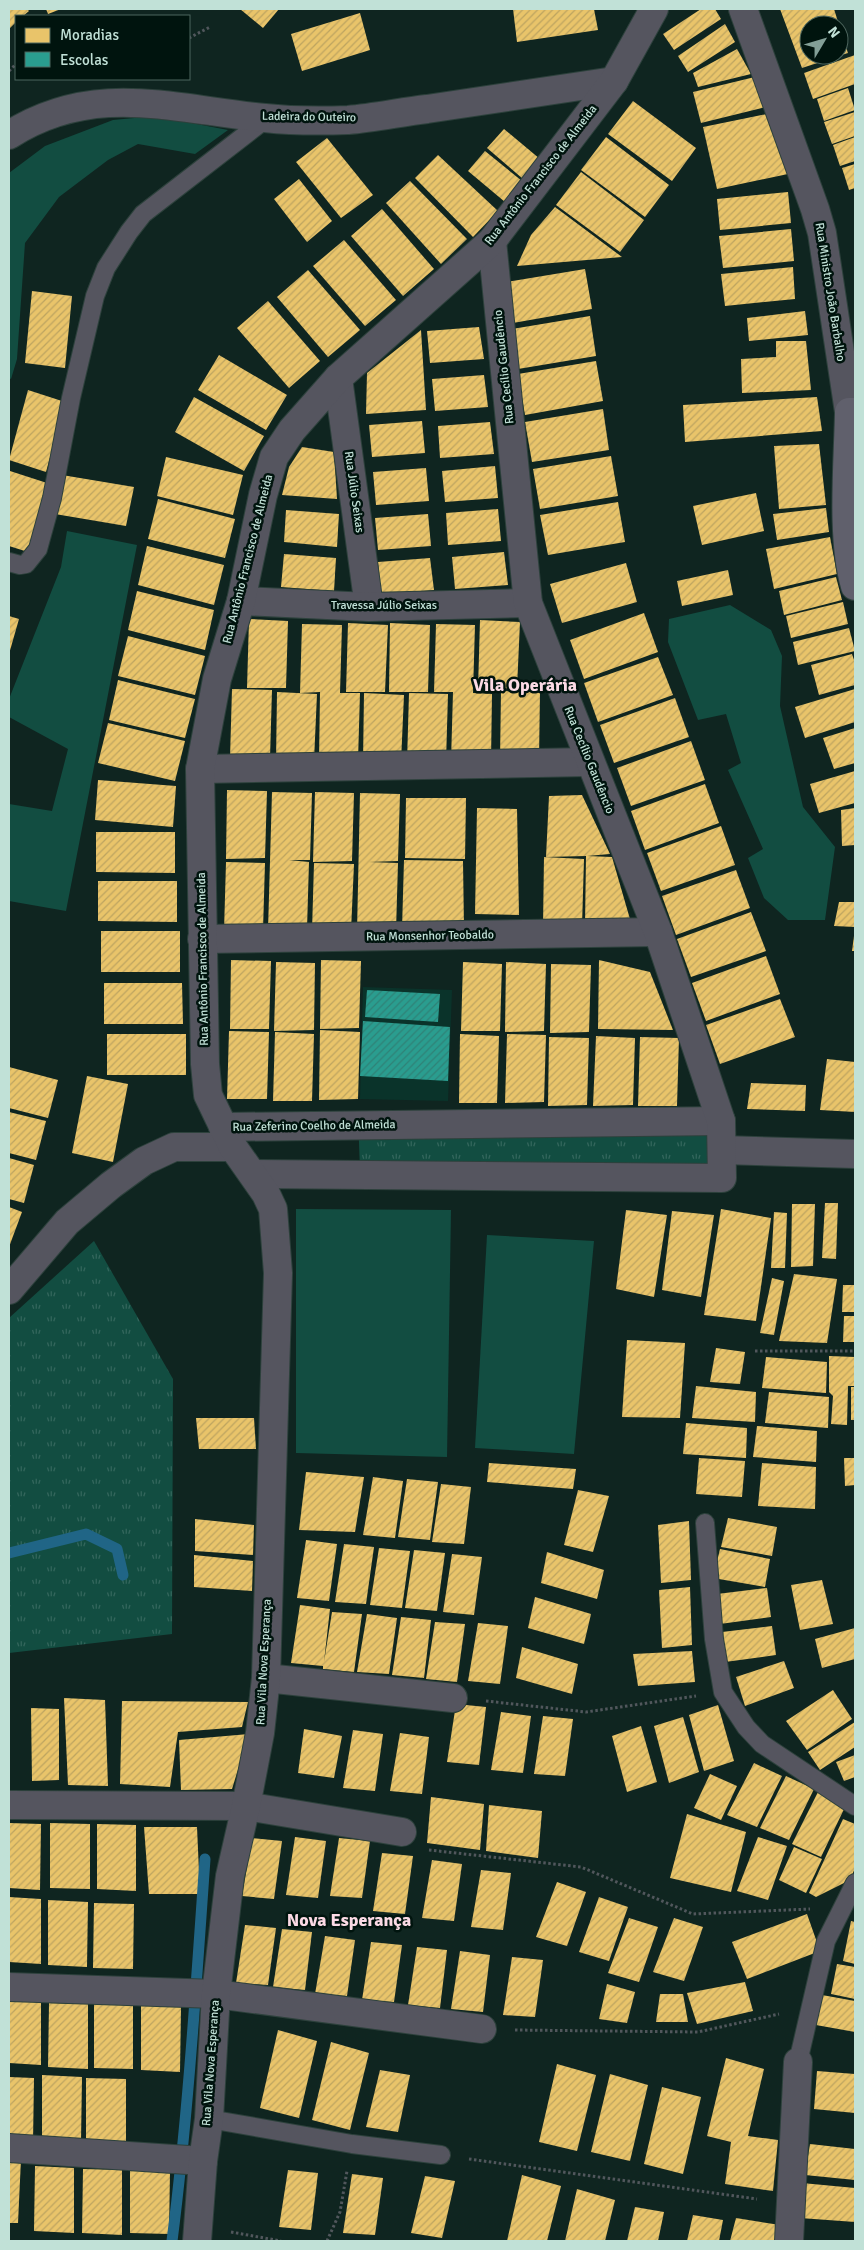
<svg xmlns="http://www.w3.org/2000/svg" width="864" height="2250" font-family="Signika,sans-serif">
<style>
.built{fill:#0a332a}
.grass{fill:#124d41}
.park{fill:url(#park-tufts)}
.homes{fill:url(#homes-hatch)}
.schools{fill:url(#schools-hatch)}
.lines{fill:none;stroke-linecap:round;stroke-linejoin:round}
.stream{stroke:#206586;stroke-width:11}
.service-casing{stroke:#2d413c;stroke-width:20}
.minor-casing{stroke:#2d413c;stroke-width:30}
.tertiary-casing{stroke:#2d413c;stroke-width:30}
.secondary-casing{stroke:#2d413c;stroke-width:30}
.path{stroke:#51575c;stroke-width:3;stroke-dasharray:2.5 2.5;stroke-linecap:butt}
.service{stroke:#55555f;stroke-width:18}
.minor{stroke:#55555f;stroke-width:28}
.tertiary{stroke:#55555f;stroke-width:28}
.secondary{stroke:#60606c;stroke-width:28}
.labels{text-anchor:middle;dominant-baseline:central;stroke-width:5;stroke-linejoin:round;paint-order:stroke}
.street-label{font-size:12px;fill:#c1e1d7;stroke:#00140e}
.district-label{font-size:18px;font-weight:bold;fill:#fbdae5;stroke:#00140e}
</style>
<defs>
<pattern id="park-tufts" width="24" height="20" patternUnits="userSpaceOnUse" patternTransform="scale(1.25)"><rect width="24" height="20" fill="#124d41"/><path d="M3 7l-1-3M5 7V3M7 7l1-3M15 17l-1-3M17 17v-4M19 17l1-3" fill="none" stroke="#33665c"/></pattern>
<pattern id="homes-hatch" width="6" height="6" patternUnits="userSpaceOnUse" patternTransform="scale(1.25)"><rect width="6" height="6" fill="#e9c46a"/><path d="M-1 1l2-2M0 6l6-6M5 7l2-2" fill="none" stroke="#bda460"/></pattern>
<pattern id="schools-hatch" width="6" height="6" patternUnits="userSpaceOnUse" patternTransform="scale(1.25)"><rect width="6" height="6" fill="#2a9d8f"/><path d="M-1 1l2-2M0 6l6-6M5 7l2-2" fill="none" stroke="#2f8277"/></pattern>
</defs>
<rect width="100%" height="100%" fill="#0f2520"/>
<polygon class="built" points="363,987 452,990 448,1101 360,1099"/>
<g class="grass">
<polygon points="155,116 228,130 195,154 138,144 108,160 59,197 25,243 17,359 11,379 9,378 9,173 45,146 113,120"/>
<polygon points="67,531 137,545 66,911 9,901 9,804 52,811 68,749 9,717 9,699 61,567"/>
<polygon points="730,605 771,630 782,656 780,706 803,807 835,847 825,920 788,920 764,898 748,858 763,849 728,770 741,763 726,714 698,720 668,642 669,619"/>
<polygon points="296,1209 451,1210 447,1457 296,1453"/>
<polygon points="487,1235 594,1241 574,1454 475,1448"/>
</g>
<g class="park">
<polygon points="358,1114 715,1120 714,1171 360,1170"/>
<polygon points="94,1241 173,1379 172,1634 9,1653 9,1318"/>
</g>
<g class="homes">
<polygon points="9,9 27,9 29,11 23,16 16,16 16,22 9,29"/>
<polygon points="46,9 61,9 48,14"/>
<polygon points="240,9 279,9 263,28"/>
<polygon points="513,9 594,9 598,30 517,42"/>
<polygon points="701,9 715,9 721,19 674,50 663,34"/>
<polygon points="780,9 834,9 839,25 809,25 809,55 839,55 839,26 848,53 802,68"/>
<polygon points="360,13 370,50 302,71 291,34"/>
<polygon points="725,24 735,42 688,72 678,56"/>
<polygon points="737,49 751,74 698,87 693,73"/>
<polygon points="855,55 855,84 813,99 804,73"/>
<polygon points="763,75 770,106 701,123 693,92"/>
<polygon points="848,88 855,110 824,121 817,99"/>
<polygon points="633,101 696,148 672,181 608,134"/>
<polygon points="855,112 855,136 832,144 824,122"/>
<polygon points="772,113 788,174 717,189 703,127"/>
<polygon points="504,129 540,159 523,179 487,148"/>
<polygon points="606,137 669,185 645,217 581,170"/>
<polygon points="855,137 855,161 840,166 833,145"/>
<polygon points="327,138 373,195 341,218 296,162"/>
<polygon points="485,151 522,181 505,202 468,171"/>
<polygon points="438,155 498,211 473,237 415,178"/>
<polygon points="855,164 855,188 849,190 842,168"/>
<polygon points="581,172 644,220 620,252 556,205"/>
<polygon points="299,179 332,221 307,242 274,199"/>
<polygon points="410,181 467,239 441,264 386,203"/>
<polygon points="788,192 791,223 720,230 717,199"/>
<polygon points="555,207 622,257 517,266 531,235"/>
<polygon points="382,209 434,269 403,296 351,236"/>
<polygon points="791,229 794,261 723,268 719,236"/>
<polygon points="344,240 396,300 365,326 313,266"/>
<polygon points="793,267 795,299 725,306 721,274"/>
<polygon points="585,269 592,309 513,323 507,282"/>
<polygon points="308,270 360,330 328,357 277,297"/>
<polygon points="32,291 72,296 65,368 25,363"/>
<polygon points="268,301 320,361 289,388 237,328"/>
<polygon points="805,311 808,335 749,341 747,318"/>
<polygon points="590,316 596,356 518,369 512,329"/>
<polygon points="479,327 484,359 430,363 427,331"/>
<polygon points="421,330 426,410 366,414 367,373"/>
<polygon points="776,341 806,341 811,390 742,393 741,359 776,357"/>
<polygon points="219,355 287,395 266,430 198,390"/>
<polygon points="596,361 603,401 525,415 518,374"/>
<polygon points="484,375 488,407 435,411 432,379"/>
<polygon points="28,390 65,402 46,472 9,460"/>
<polygon points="194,397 264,436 244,471 175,432"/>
<polygon points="817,397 822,431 685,442 683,405"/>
<polygon points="603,409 609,450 532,462 525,422"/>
<polygon points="422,421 425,453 372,457 369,425"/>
<polygon points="490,422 494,454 440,458 438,426"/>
<polygon points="819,444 826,505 779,509 774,446"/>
<polygon points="302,447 334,452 337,499 282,495 289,467"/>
<polygon points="611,456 618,496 540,509 533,469"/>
<polygon points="166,457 243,475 233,515 157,496"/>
<polygon points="495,466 498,498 445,502 442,471"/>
<polygon points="426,468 429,501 376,505 373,472"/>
<polygon points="10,471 47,483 28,552 9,546"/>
<polygon points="62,475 134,487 126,526 55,514"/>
<polygon points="756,493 764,531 702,545 693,506"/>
<polygon points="158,499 235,519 225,558 148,539"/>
<polygon points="618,502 625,542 548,555 540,515"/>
<polygon points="826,508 829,532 777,540 773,514"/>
<polygon points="498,509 501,541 448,545 446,513"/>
<polygon points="286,510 339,514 337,547 284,542"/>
<polygon points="428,514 431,546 378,550 375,518"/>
<polygon points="830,537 837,574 774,589 766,549"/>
<polygon points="147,546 224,565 214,605 138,585"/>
<polygon points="504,552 508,585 455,589 452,557"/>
<polygon points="284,554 336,558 334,591 281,587"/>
<polygon points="430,558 434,590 381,594 378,562"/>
<polygon points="626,563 637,602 562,623 550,584"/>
<polygon points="728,570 733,595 682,606 677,581"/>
<polygon points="836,577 842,600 784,615 779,591"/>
<polygon points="137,591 214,610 205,650 128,630"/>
<polygon points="843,602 848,624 791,638 786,616"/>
<polygon points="644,613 658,652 584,679 570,640"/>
<polygon points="9,616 19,619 9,654"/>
<polygon points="249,619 288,621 286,688 247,688"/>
<polygon points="480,620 520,622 517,688 478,689"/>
<polygon points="348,623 388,625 385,692 346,692"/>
<polygon points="390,623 430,625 428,692 389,692"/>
<polygon points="302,624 342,625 340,693 360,693 358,761 319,761 320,692 300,693"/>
<polygon points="436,624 475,625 473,693 492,694 491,761 451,761 453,692 434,692"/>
<polygon points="849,628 855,651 798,665 793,642"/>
<polygon points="128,636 205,656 195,695 118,676"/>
<polygon points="852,654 855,663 855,685 819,695 811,665"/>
<polygon points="658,657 673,695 598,722 584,683"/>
<polygon points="118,680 195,699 185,738 109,720"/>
<polygon points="232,689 272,690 270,758 230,758"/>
<polygon points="855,689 855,722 805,738 795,707"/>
<polygon points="501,691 540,692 539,759 500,760"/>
<polygon points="277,692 317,694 314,761 276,762"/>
<polygon points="364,693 404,695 401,762 363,763"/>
<polygon points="409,693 448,694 446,762 407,762"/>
<polygon points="675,698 689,737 614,763 600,725"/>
<polygon points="108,723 185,741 175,781 98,763"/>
<polygon points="855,728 855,763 834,769 823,738"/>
<polygon points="691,741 705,780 631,806 617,768"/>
<polygon points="855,771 855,803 819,813 810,784"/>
<polygon points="98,780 176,786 173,827 95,820"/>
<polygon points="705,784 719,823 645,850 631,811"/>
<polygon points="227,790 267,791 265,858 226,859"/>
<polygon points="272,792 312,793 310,860 289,860 309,862 307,929 268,930"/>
<polygon points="315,792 354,793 352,861 313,862"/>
<polygon points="360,793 400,794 398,861 369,862 398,863 396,931 357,931"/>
<polygon points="582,795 610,854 587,856 612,857 632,926 585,925 586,856 546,857 549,796"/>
<polygon points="406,798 466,798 465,859 405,858"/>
<polygon points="477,808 517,809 519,915 475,914"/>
<polygon points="855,808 855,845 842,846 841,810"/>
<polygon points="721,826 735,865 661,891 647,853"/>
<polygon points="96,832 175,832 175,873 96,872"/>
<polygon points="544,857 584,859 582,926 543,927"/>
<polygon points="404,860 463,861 464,929 402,929"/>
<polygon points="226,862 265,863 263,930 224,931"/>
<polygon points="314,863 354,864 351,931 312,931"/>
<polygon points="736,870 750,908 676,935 662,896"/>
<polygon points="98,881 177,881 177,922 98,921"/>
<polygon points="839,902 855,902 855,927 834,926"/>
<polygon points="751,912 766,951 691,977 677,939"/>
<rect x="101" y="931" width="79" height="41"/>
<polygon points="854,936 855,936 855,951 852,951"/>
<polygon points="766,956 780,994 706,1021 692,983"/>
<polygon points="231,960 271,961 269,1029 230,1029"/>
<polygon points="321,960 361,961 359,1028 320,1029"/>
<polygon points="599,960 650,972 673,1030 598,1029"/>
<polygon points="276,962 315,963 314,1030 274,1031"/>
<polygon points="463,962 502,964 500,1031 461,1031"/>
<polygon points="506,962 546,964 544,1031 505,1032"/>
<polygon points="551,964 591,965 589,1032 550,1033"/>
<polygon points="104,983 182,983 183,1024 104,1024"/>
<polygon points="780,999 795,1037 720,1064 706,1025"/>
<polygon points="320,1030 360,1032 358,1099 319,1100"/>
<polygon points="229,1031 269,1032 267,1099 227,1099"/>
<polygon points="275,1032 314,1034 312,1101 273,1101"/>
<rect x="107" y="1034" width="79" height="41"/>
<polygon points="460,1034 499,1036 497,1103 459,1103"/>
<polygon points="507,1034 546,1035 544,1102 505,1103"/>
<polygon points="596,1036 635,1038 633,1105 593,1106"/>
<polygon points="549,1037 589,1038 587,1105 548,1106"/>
<polygon points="640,1037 679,1038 677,1106 638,1106"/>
<polygon points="827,1059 855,1062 855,1112 820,1110"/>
<polygon points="9,1067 58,1080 48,1118 9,1108"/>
<polygon points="87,1076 128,1084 113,1162 72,1153"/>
<polygon points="751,1083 806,1085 805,1111 747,1109"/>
<polygon points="9,1112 46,1121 36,1160 9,1153"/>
<polygon points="9,1158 34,1165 24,1203 9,1199"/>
<polygon points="825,1203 838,1203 836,1259 822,1258"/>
<polygon points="792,1204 815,1204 813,1266 791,1267"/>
<polygon points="9,1207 22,1212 9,1247"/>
<polygon points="721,1209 771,1218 756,1321 704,1315"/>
<polygon points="626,1210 667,1215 654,1297 616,1289"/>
<polygon points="672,1211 714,1215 701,1297 662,1290"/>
<polygon points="774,1212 787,1213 785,1268 771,1268"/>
<polygon points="794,1274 837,1279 827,1343 779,1341"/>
<polygon points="772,1278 784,1281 774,1335 760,1333"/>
<polygon points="843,1285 855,1285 855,1312 842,1312"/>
<polygon points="844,1316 855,1316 855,1342 843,1342"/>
<polygon points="627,1340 685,1343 680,1418 622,1417"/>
<polygon points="716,1348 745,1352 740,1384 710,1382"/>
<polygon points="829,1356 855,1357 855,1386 848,1386 847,1425 831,1424 833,1396 829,1392"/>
<polygon points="766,1357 827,1362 826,1393 762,1388"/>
<polygon points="696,1386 756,1392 755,1422 692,1418"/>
<rect x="851" y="1387" width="4" height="33"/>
<polygon points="769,1392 829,1397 828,1428 765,1423"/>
<polygon points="196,1418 254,1418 256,1449 199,1449"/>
<polygon points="686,1423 747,1428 746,1458 683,1454"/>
<polygon points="757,1426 817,1431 816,1462 753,1457"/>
<polygon points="699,1458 745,1461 742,1497 696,1494"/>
<polygon points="844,1458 855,1458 855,1485 845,1486"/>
<polygon points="489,1463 576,1469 573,1489 487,1482"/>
<polygon points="762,1463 816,1467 815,1509 758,1506"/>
<polygon points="306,1472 364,1477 355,1532 299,1530"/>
<polygon points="373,1477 403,1481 395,1538 363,1535"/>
<polygon points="407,1479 438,1482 430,1540 398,1537"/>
<polygon points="441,1484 471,1487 464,1544 432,1542"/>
<polygon points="578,1490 609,1496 593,1552 564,1545"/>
<polygon points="728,1518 777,1527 772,1556 721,1547"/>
<polygon points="195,1519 254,1525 253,1555 195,1551"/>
<polygon points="689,1521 691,1580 661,1583 658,1525"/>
<polygon points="306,1540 337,1544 329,1601 297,1598"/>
<polygon points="344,1544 374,1547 366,1604 335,1602"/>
<polygon points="379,1548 410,1551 402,1608 370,1605"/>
<polygon points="720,1549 770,1559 765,1587 713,1578"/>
<polygon points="414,1550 445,1553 437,1611 405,1608"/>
<polygon points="547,1552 604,1570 597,1599 541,1583"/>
<polygon points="452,1554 482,1557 474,1615 443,1612"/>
<polygon points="194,1555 253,1561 252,1591 194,1587"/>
<polygon points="822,1580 833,1624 800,1630 791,1585"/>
<polygon points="690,1587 692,1645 662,1648 659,1590"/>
<polygon points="767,1588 771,1617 720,1624 717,1594"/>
<polygon points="535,1597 591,1614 584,1644 528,1628"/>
<polygon points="300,1605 330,1609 324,1662 332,1612 362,1614 354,1672 323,1669 323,1666 291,1663"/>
<polygon points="367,1614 397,1618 389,1674 357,1672"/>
<polygon points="401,1617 431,1620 424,1678 392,1675"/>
<polygon points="435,1622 465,1624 457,1682 426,1679"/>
<polygon points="478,1623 508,1626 500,1684 468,1681"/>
<polygon points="772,1626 776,1655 725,1662 722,1632"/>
<polygon points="855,1628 855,1659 822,1668 815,1639"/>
<polygon points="522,1647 578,1664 572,1694 516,1678"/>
<polygon points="692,1651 695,1682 638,1686 633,1654"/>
<polygon points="784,1661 794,1688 745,1706 736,1677"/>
<polygon points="833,1690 852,1719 807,1750 786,1721"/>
<polygon points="64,1698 105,1700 108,1786 68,1785"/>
<polygon points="122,1701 248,1702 242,1727 178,1732 170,1787 120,1784"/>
<polygon points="456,1704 486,1707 479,1765 447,1762"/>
<polygon points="718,1705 734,1761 704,1771 689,1715"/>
<polygon points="31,1708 59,1709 59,1780 32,1781"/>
<polygon points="501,1712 531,1716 523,1773 491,1770"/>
<polygon points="543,1716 573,1719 565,1776 534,1774"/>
<polygon points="683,1717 699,1772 669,1783 654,1726"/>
<polygon points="855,1722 855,1747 820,1770 808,1752"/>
<polygon points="641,1726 657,1782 627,1792 612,1736"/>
<polygon points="304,1729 342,1736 334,1778 298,1773"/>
<polygon points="353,1730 383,1734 375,1791 343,1788"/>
<polygon points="400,1733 429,1737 422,1794 390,1791"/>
<polygon points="249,1734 232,1789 181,1790 179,1740"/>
<polygon points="855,1755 855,1777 844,1781 836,1762"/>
<polygon points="754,1763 782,1776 757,1827 727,1815"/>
<polygon points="710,1774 737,1786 721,1820 694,1808"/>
<polygon points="786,1776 814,1789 789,1840 760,1828"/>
<polygon points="818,1792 846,1805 821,1857 792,1844"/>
<polygon points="431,1797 484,1804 480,1850 427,1843"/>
<polygon points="489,1805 542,1811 538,1858 486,1851"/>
<polygon points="687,1814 746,1832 731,1892 670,1878"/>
<polygon points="843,1819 855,1824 855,1868 850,1880 816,1897 809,1893"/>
<polygon points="9,1823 41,1824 40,1890 9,1888"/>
<polygon points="50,1823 90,1824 90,1889 50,1888"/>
<polygon points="97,1824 136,1825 136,1891 97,1889"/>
<polygon points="144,1827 197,1827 200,1894 149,1894"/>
<polygon points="295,1837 326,1841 318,1898 286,1895"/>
<polygon points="758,1837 787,1846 768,1900 737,1891"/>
<polygon points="252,1838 282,1841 274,1899 242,1896"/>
<polygon points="339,1838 370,1841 362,1898 330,1896"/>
<polygon points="794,1847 822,1859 806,1893 779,1880"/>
<polygon points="382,1853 413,1856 405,1914 373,1911"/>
<polygon points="432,1860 462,1864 454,1921 422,1918"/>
<polygon points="481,1870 511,1873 503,1930 471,1927"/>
<polygon points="557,1882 586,1892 567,1946 536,1937"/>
<polygon points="9,1897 41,1899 41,1964 9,1962"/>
<polygon points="599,1897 628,1907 609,1961 579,1952"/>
<polygon points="48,1900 88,1902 87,1967 48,1965"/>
<polygon points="94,1903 134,1904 133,1969 93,1968"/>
<polygon points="807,1914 820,1951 747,1979 732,1942"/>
<polygon points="629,1918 658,1927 639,1982 608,1973"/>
<polygon points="674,1918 703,1927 684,1981 653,1972"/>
<polygon points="851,1921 855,1922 855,1964 843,1961"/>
<polygon points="245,1925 276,1928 268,1985 236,1983"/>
<polygon points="282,1929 312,1932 305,1990 273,1987"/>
<polygon points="325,1936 355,1940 347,1996 315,1994"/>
<polygon points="371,1942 402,1945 394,2002 362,2000"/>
<polygon points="417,1947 447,1950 440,2008 408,2005"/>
<polygon points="460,1951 490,1955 483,2012 451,2009"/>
<polygon points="512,1957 543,1960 535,2017 503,2015"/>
<polygon points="837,1964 855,1967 855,1999 831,1994"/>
<polygon points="745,1982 753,2011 697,2024 687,1993"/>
<polygon points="607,1984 635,1992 627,2023 599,2019"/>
<polygon points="660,1994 683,1994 688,2022 656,2022"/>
<polygon points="822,1995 855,2001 855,2032 816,2025"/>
<polygon points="9,1999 41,2000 41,2065 9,2063"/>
<polygon points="49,2003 88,2004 88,2069 48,2067"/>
<polygon points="94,2003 133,2004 133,2069 94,2068"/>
<polygon points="141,2005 181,2006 180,2072 141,2070"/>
<polygon points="278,2030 317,2041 299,2118 260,2108"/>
<polygon points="331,2042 369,2053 350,2130 312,2120"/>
<polygon points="726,2058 764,2069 748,2136 778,2140 773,2191 725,2184 731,2142 707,2136"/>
<polygon points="557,2064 596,2075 577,2151 539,2142"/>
<polygon points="380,2070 410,2075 398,2132 366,2127"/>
<polygon points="817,2071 855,2074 855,2113 814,2109"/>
<polygon points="610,2074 648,2085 630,2161 591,2152"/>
<polygon points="42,2075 82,2077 81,2142 42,2141"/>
<polygon points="9,2077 34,2078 33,2142 9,2142"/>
<polygon points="86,2078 126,2079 126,2144 86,2142"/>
<polygon points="662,2087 701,2097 683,2174 644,2164"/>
<polygon points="810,2144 855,2149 855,2180 805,2175"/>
<polygon points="9,2158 21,2159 18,2223 9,2223"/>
<polygon points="35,2166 74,2168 74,2233 34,2231"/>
<polygon points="130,2168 170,2170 169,2234 130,2233"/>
<polygon points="83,2169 122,2170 122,2235 82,2233"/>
<polygon points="288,2170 318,2173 311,2230 279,2227"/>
<polygon points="352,2174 383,2178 375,2235 343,2233"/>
<polygon points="522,2175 561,2186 547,2241 507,2241"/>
<polygon points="425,2176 455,2181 442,2238 411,2233"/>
<polygon points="802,2183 855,2188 855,2222 800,2218"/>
<polygon points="577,2189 615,2200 605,2241 565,2241"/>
<polygon points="635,2207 664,2212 658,2241 627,2241"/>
<polygon points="693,2215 723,2220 719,2241 687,2241"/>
<polygon points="736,2218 780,2225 779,2241 730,2241"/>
</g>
<g class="schools">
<polygon points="367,990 440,994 438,1022 365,1017"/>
<polygon points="363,1021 450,1027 448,1081 360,1076"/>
</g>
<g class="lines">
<g class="stream">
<polyline points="9,1553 86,1534 117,1549 123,1575"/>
<path d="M172 2241C188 2115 196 1987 205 1859"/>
</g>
<defs>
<g id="service">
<polyline points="9,562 20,565 26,564 38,549 52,498 71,398 95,296 106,268 129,232 143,214 267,118"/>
<polyline points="705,1523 714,1639 723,1692 746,1727 762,1744 855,1806"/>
<polyline points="798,2062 826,1941 855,1883"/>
<polyline points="209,2119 352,2144 441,2155"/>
</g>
<g id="minor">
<path d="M9 135C94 81 172 109 265 118 292 121 321 121 348 120 374 118 401 112 427 109 489 100 551 91 614 81"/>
<polyline points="338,378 369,607"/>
<polyline points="241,601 369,607 528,603"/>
<polyline points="200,769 589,762"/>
<polyline points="202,939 658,932"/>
<polyline points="223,1127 721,1121"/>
<polyline points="722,1150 855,1154"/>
<polyline points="253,1174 722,1178 721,1121 658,932 528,603 492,241"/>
<polyline points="9,1290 67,1222 111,1185 144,1161 174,1147 233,1147"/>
<polyline points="266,1678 453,1698"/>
<polyline points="9,1805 246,1806 402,1832"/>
<polyline points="9,1987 216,1994 482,2029"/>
<polyline points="9,2148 203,2161"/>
<polyline points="197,2241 203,2161 209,2119 216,1994 230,1876 246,1806 260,1733 266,1678 278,1273 273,1209 266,1194 233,1147 208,1095 205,1064 200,769 217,679 241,601 263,495 274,457 292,430 338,378 492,241 614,81 654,9"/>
<polyline points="789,2241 798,2062"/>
</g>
<polyline id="tertiary" points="743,9 815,209 822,233 849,412"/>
<path id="secondary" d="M855 412H849C848 464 841 538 855 586"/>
</defs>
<use href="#service" class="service-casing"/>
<use href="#minor" class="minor-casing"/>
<use href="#tertiary" class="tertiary-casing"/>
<use href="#secondary" class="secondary-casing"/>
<g class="path">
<polyline points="189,38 210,27"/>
<polyline points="9,71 16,64"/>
<polyline points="755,1351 855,1351"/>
<polyline points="486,1701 586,1712 696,1696"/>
<polyline points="429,1850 581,1867 693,1914 810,1909"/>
<polyline points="515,2030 698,2032 779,2014"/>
<polyline points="469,2159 757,2199"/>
<polyline points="231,2232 281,2241"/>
<polyline points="327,2241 340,2212 347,2171"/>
</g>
<use href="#service" class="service"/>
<use href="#minor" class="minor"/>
<use href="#tertiary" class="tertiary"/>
<use href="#secondary" class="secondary"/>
</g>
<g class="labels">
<g class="street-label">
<text transform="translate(309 117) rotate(1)">Ladeira do Outeiro</text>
<text transform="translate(541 175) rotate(-52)">Rua Antônio Francisco de Almeida</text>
<text transform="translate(830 292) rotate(81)">Rua Ministro João Barbalho</text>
<text transform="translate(504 367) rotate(-96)">Rua Cecílio Gaudêncio</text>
<text transform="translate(354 492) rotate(82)">Rua Júlio Seixas</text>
<text transform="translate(248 559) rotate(-76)">Rua Antônio Francisco de Almeida</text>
<text x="384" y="605">Travessa Júlio Seixas</text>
<text transform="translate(589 760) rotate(68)">Rua Cecílio Gaudêncio</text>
<text transform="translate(430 936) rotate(-1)">Rua Monsenhor Teobaldo</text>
<text transform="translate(203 959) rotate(-91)">Rua Antônio Francisco de Almeida</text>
<text transform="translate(314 1126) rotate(-1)">Rua Zeferino Coelho de Almeida</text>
<text transform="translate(264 1662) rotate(-87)">Rua Vila Nova Esperança</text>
<text transform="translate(211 2063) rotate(-86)">Rua Vila Nova Esperança</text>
</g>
<g class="district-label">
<text x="525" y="685">Vila Operária</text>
<text x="349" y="1920">Nova Esperança</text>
</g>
</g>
<rect width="864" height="2250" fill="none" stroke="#c1e1d7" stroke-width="20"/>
<rect x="15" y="15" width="175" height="65" fill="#00140e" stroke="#4d665e"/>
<rect x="25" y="28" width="25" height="15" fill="#e9c46a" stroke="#4d665e"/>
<text x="60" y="40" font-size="15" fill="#c1e1d7">Moradias</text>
<rect x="25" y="52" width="25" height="15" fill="#2a9d8f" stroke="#4d665e"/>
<text x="60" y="65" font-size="15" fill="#c1e1d7">Escolas</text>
<g transform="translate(824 40) rotate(52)"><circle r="24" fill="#00140e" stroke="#4d665e"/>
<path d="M0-4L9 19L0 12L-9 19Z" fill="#839f97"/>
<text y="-8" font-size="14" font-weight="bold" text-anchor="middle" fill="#c1e1d7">N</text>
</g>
</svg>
